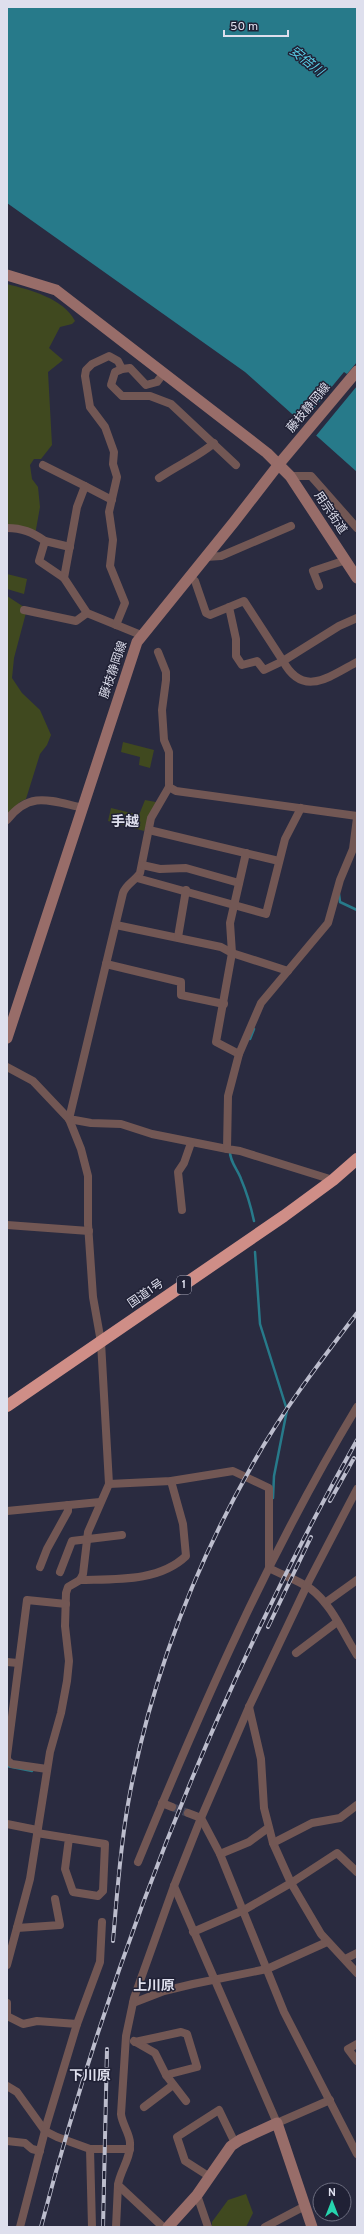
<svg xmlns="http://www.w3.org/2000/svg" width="364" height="2234" font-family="Overpass,'Noto Sans JP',sans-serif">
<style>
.green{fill:#40491f}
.water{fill:#277a8a}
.pier{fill:#2a2b40}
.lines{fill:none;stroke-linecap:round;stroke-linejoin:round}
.stream{stroke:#277a8a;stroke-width:2.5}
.street-tunnel{stroke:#45465a;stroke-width:8;stroke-dasharray:8 4;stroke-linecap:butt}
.street{stroke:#725754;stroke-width:8}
.secondary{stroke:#986d69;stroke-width:11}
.highway{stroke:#cf8e87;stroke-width:12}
.rail-casing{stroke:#bcbdcd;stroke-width:4}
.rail{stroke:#202135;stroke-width:2.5;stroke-dasharray:8;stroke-linecap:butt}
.labels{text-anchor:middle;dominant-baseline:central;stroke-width:3;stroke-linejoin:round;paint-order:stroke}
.shield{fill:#202135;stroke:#a5a6b6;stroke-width:1}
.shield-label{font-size:11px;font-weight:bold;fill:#dedfed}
.street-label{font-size:12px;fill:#dedfed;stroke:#202135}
.water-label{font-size:13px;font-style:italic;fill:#5bd2eb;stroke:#202135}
.quarter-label{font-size:14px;font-weight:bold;fill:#dedfed;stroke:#202135}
</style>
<rect width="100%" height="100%" fill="#2a2b40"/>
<g class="green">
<path d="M7 284C30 290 63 298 75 321L72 324 60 327 49 348 63 360 48 372 52 445 41 459H34L30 465 32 479 38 487 40 507 35 535 7 529Z"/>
<polygon points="7,574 27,579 24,594 7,589"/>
<polygon points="7,596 27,609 14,658 12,678 22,693 40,710 51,735 47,745 40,754 26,799 20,802 7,816"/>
<polygon points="123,742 154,750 150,768 139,765 140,757 121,752"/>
<polygon points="145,800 156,802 144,831 108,821 111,808 139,815"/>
<polygon points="246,2194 253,2213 246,2227 212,2227 212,2222 228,2200"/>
</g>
<polygon class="water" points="7,7 357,7 357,472 245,372 7,203"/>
<polygon class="pier" points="357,362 357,386 315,437 301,424 344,372 347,374"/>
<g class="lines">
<g class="stream">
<polyline points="339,894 340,902 357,910"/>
<polyline points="250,1039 254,1029"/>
<path d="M230 1150C229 1161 238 1170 241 1179 247 1193 251 1207 254 1221"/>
<polyline points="255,1252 260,1324 287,1410 274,1476 273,1498"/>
<polyline points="7,1766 32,1771"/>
</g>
<polyline class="street-tunnel" points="172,1807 188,1813"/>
<g class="street">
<polyline points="163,374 157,382 146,385 130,368 122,369 115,372 111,385 122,396 150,396 171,404 236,465"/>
<polyline points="43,465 85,486"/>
<polyline points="290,476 311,476 357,528"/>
<path d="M159 478C176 466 201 455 214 443"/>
<polyline points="112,500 85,486 77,507 64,578 87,613 141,635"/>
<path d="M7 528C22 528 32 532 45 541"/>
<polyline points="206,557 221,556 291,526"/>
<polyline points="189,576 195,581 206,613 210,615 244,601 283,661 264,670 257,661 242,665 236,656 236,639 229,607"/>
<polyline points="64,578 39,561 45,541 70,547"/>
<polyline points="319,586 313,571 346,560"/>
<polyline points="24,610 76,621 87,613"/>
<path d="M357 618 339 626 283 661C303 698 329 677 357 662"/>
<polyline points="116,625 125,603 110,566 113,540 109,512 117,477 113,464 114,452 105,427 90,407 85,376 86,370 92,364 109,356 118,361 122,369"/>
<path d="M158 652 166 672V680L162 710 164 740 169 752V787L151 818 140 873C135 881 126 884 123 893L69 1119 91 1123 121 1124 152 1134 227 1149"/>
<polyline points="169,787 176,791 357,816"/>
<path d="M7 820C30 790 51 801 83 808"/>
<polyline points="149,830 279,861"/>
<polyline points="142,865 160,869 186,868 239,883"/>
<polyline points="137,878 266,914 285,839 301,808"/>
<polyline points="116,925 221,947 232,953 288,971"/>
<polyline points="178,937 186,890"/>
<polyline points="106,964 181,982 181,995 224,1004"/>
<polyline points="239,1054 216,1042 232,953 230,923 246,853"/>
<polyline points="7,1067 33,1081 69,1119 81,1149 88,1176 88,1224 93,1297 101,1342 109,1484 88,1532 83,1574 80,1580 68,1587 66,1593 65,1626 69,1661 67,1681 61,1713 50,1752 30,1879 7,1965"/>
<polyline points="333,1180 240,1151 227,1149 228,1096 239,1054 261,1003 328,923 340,880 353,849 357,818"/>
<polyline points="182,1210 178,1172 184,1163 191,1143"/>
<polyline points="7,1225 89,1231"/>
<path d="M109 1484 171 1481 233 1471 269 1488V1568C282 1575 298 1580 311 1589 332 1605 343 1633 357 1655"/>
<polyline points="7,1511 100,1502"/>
<polyline points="40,1567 47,1549 68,1511 68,1505"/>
<polyline points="60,1572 72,1541 122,1535"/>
<path d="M80 1580C115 1579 159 1582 186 1556L183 1524 171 1481"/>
<polyline points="325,1603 357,1580"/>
<polyline points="296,1653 337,1622"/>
<polyline points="7,1662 18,1663"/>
<polyline points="249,1707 261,1759 264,1808 273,1843 291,1883 321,1934 357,1973"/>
<polyline points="47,1769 12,1764 7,1760 7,1756 27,1600 66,1604"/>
<polyline points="162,1803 172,1807"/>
<polyline points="188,1813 201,1818 220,1854 284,2012 357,2154"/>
<polyline points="7,1824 37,1830"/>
<polyline points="37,1833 105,1844 103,1891 98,1896 73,1892 65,1869 69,1838"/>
<polyline points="273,1843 312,1823 340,1818 357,1805"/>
<polyline points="220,1854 249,1842 268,1828"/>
<path d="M138 1862C202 1706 270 1551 357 1407"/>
<polyline points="174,1886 277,2123 330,2100"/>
<polyline points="17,1928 60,1925 55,1899"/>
<polyline points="193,1932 244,1910 291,1883 337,1853 357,1872"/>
<polyline points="345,1959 357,1953"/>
<polyline points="7,2003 7,2014"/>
<polyline points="133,2003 164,1991 193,1984 267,1969 327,1942"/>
<polyline points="7,2016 23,2024 37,2021 77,2024"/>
<polyline points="134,2041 155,2053 166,2075 186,2101"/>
<polyline points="135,2042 181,2032 187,2034 197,2067 166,2075"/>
<polyline points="357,2044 348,2049 357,2061"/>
<polyline points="7,2086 17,2092 45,2131 57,2137 90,2149 130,2149"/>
<polyline points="144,2107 173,2085"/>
<polyline points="7,2141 25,2143 32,2149 40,2151"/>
<polyline points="90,2149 92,2227"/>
<polyline points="210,2177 185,2161 177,2137 219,2110 235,2143"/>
<polyline points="197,2195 208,2227"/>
<polyline points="20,2227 47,2123 77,2024 100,1962 102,1922"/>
<polyline points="116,2227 118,2185"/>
<path d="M163 2227 118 2185C120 2171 131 2158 130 2143 130 2134 122 2124 121 2114L126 2036 134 1998 174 1886 201 1818 249 1707 309 1581 357 1489"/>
<polyline points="265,2227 305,2206"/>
</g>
<g class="secondary">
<polyline points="7,275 56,290 267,453 290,476 357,578"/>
<polyline points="7,1038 137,642 234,522 279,464 357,371"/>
<polyline points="168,2227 197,2195 231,2146 240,2140 277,2123 312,2227"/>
</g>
<polyline class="highway" points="7,1406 284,1216 333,1180 357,1159"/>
<defs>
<g id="rail">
<polyline points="330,1501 354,1458"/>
<polyline points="268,1627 311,1537"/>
<path d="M113 1941C117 1895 120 1849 128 1804 149 1686 191 1574 250 1469 280 1414 319 1363 357 1313"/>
<path d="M41 2227C113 1953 218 1687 357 1440"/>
<polyline points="103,2227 107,2049"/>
</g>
</defs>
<use href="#rail" class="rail-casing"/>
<use href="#rail" class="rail"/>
</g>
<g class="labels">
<rect class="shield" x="177" y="1276" width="14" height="18" rx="3"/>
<g class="shield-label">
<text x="184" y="1285">1</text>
</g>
<g class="street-label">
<text transform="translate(309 408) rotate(-50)">藤枝静岡線</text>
<text transform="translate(330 513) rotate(56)">用宗街道</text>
<text transform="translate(114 670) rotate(-71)">藤枝静岡線</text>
<text transform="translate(146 1294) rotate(-35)">国道1号</text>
</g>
<g class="water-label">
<text transform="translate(306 62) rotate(38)">安倍川</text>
</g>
<g class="quarter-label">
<text x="125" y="822">手越</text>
<text x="154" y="1986">上川原</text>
<text x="90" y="2076">下川原</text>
</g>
</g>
<rect width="364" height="2234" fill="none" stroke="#dedfed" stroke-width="16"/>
<g transform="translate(332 2202)"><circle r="19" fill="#202135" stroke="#6c6d7f"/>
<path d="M0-3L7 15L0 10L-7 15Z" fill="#26d5ae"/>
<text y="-6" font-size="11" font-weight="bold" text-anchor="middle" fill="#dedfed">N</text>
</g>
<path d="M224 30v6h64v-6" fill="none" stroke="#dedfed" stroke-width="2"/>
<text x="230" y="30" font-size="12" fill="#dedfed" stroke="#202135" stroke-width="3" paint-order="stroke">50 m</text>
</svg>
